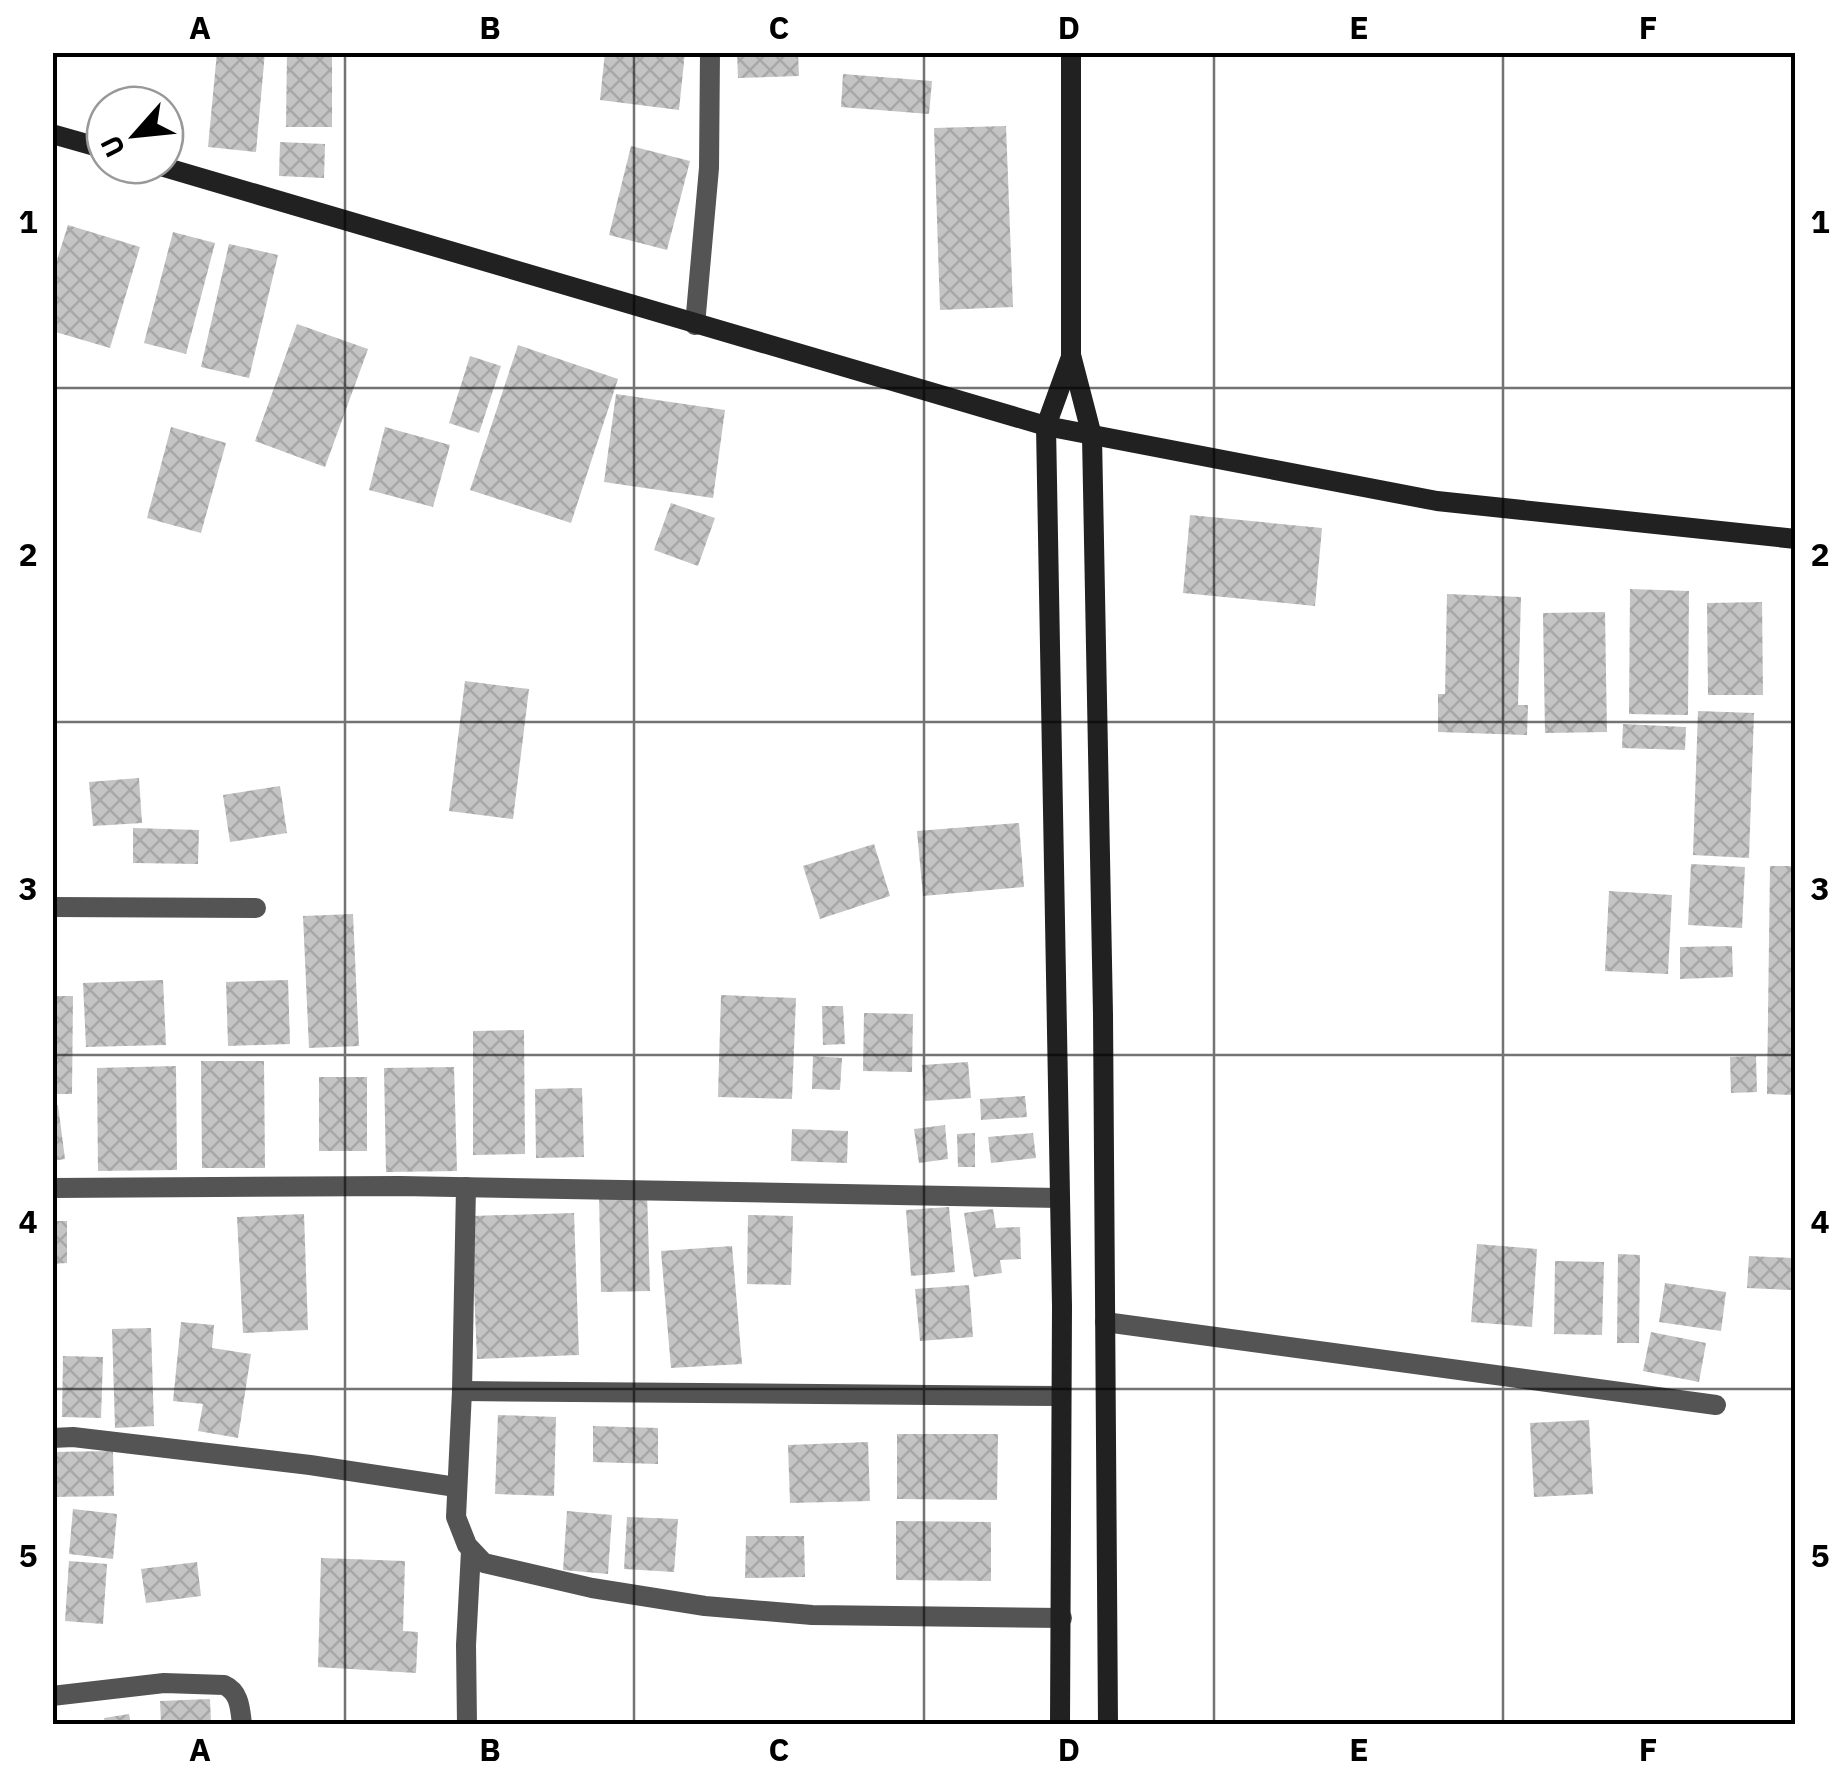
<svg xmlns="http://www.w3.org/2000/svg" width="1848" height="1777" font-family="'IBM Plex Sans',sans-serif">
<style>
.building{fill:url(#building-cross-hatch)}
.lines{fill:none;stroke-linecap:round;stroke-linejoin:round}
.street{stroke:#545454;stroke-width:20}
.secondary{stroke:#212121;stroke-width:20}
.grid{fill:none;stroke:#000;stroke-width:2.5;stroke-opacity:0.55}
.neatline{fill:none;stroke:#000;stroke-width:4}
.grid-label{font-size:32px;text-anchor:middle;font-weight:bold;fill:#000}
</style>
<defs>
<pattern id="building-cross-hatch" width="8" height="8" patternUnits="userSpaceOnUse" patternTransform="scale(2.5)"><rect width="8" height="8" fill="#c4c4c4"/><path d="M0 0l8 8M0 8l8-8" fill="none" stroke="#a7a7a7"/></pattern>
</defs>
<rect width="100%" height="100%" fill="#fff"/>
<g class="building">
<polygon points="217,52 265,52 256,152 208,147"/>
<polygon points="287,52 332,52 332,127 286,127"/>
<polygon points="605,52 685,52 679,110 600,100"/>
<polygon points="737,52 798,52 799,76 738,78"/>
<polygon points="843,74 932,81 929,114 841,107"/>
<polygon points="1006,126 1013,307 940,310 934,128"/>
<polygon points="280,142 325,144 324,178 279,176"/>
<polygon points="631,146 690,161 667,250 609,235"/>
<polygon points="68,225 140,247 110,348 52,331 52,276"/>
<polygon points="173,232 215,243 186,354 144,343"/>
<polygon points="229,244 278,255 249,378 201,367"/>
<polygon points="297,324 368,349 325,467 255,441"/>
<polygon points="518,345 618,379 571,523 470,490"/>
<polygon points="470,356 501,366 479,433 449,423"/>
<polygon points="616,394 725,410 713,498 604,482"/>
<polygon points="171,427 226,443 201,533 147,518"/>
<polygon points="385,427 450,445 433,507 369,490"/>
<polygon points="671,503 715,518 698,566 654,550"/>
<polygon points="1190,515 1322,528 1315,606 1183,593"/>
<polygon points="1630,589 1689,591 1688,715 1629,714"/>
<polygon points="1447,594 1521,597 1518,705 1528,705 1527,735 1438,732 1438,694 1445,694"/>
<polygon points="1762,602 1763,695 1708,695 1707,603"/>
<polygon points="1605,612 1607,732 1545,733 1543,613"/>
<polygon points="465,681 529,689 513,819 449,811"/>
<polygon points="1698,711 1754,713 1749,858 1693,855"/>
<polygon points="1623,724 1686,727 1685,750 1622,748"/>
<polygon points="139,778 142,823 93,826 89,782"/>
<polygon points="280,786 287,833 230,842 223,795"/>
<polygon points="1019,823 1024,887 923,896 917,831"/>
<polygon points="133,828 199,830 198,864 133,863"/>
<polygon points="874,844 890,896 820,919 803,866"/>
<polygon points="1691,864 1745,867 1742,928 1688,925"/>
<polygon points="1770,866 1796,866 1796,1095 1767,1094"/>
<polygon points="1609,891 1672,895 1668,974 1605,971"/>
<polygon points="353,914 359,1046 309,1048 303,916"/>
<polygon points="1732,946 1733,977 1680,979 1680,947"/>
<polygon points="163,980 166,1045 86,1047 83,983"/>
<polygon points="288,980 290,1044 228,1046 226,982"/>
<polygon points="721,995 796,998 792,1099 718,1097"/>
<polygon points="52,996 73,996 72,1094 52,1094"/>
<polygon points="822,1006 843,1006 845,1044 823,1045"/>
<polygon points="864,1013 913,1014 912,1072 863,1071"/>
<polygon points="524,1030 525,1154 473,1155 473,1031"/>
<polygon points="813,1056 842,1058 840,1090 812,1089"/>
<polygon points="1756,1056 1757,1092 1731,1093 1730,1057"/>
<polygon points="201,1061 264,1061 265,1168 202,1168"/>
<polygon points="968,1062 971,1098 925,1101 922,1065"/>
<polygon points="176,1066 177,1170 98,1171 97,1068"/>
<polygon points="454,1067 457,1171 386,1172 384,1068"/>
<rect x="319" y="1077" width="48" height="74"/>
<polygon points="582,1088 584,1157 536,1158 535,1089"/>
<polygon points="1025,1096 1027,1117 981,1120 980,1099"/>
<polygon points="58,1105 65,1159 52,1161 52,1106"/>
<polygon points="945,1125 948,1159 919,1163 914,1129"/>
<polygon points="792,1129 848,1131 847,1163 791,1161"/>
<polygon points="975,1133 975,1167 958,1167 957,1134"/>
<polygon points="1033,1133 1036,1158 991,1163 988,1137"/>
<polygon points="647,1193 650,1291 601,1292 599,1194"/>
<polygon points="949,1207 955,1272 911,1276 906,1210"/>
<polygon points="993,1209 996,1228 1020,1227 1021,1259 1000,1260 1002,1273 974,1277 964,1213"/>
<polygon points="574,1213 579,1355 477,1359 471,1216"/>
<polygon points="304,1214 308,1330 243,1333 237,1217"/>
<polygon points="748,1215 793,1216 791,1285 747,1284"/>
<polygon points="52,1221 67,1221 67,1263 52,1264"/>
<polygon points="1477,1244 1537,1249 1532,1327 1471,1322"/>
<polygon points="732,1246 742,1364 671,1368 661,1251"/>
<polygon points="1618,1254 1640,1255 1639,1343 1617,1343"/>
<polygon points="1749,1256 1792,1258 1791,1290 1747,1288"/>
<polygon points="1555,1261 1604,1262 1602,1335 1554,1334"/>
<polygon points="1665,1283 1726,1292 1721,1331 1659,1322"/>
<polygon points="969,1285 973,1337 920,1341 915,1289"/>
<polygon points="181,1322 214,1325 212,1348 251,1354 238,1438 198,1431 203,1404 173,1401"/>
<polygon points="151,1328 154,1426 115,1428 112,1329"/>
<polygon points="1651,1332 1706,1343 1699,1382 1643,1371"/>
<polygon points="63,1356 103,1357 101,1418 62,1417"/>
<polygon points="498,1415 556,1417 554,1496 495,1494"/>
<polygon points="1589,1420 1593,1494 1534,1497 1530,1423"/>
<polygon points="593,1426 658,1428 658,1464 593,1462"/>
<polygon points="897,1434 998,1434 997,1500 897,1499"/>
<polygon points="868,1442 870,1501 790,1503 788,1445"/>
<polygon points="113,1451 114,1496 52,1497 52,1452"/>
<polygon points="73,1509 117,1514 113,1559 69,1554"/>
<polygon points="567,1511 612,1515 608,1574 563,1570"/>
<polygon points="627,1517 678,1519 674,1572 624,1569"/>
<polygon points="896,1521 991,1522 991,1581 896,1580"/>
<polygon points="746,1536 804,1536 805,1577 745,1578"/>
<polygon points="321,1558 405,1561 403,1631 418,1632 416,1673 318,1667"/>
<polygon points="69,1561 107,1564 103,1624 65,1621"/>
<polygon points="197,1562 201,1596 146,1603 141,1569"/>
<polygon points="210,1699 211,1724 161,1724 160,1701"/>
<polygon points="129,1714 131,1724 105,1724 104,1718"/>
</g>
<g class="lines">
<g class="street">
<polyline points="695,325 709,168 710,52"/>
<polyline points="52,907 256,908"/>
<polyline points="466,1187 462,1391 456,1517 467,1545 484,1563 592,1588 705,1606 812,1615 1062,1618"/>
<polyline points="52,1188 400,1186 1060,1198"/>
<polyline points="1105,1322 1716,1405"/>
<polyline points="462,1391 1060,1396"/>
<polyline points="52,1438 73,1437 310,1465 456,1487"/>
<path d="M52 1696 164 1683 224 1685C240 1692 240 1709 242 1724"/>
<polyline points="467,1724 466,1645 471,1551"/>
</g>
<g class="secondary">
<polyline points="1071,52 1071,355 1092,436 1103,1014 1108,1724"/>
<polyline points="52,134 105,149"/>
<polyline points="157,165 1046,426 1437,501 1796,539"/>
<polyline points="1060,1724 1062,1306 1046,426 1071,357"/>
</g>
</g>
<path class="grid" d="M345 52V1724M634 52V1724M924 52V1724M1214 52V1724M1503 52V1724M52 388H1796M52 722H1796M52 1055H1796M52 1389H1796"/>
<rect width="1848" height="1777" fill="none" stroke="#ffffff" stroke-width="110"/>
<g transform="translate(135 135) rotate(243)"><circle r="48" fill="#ffffff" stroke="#999999" stroke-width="2.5"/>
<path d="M0-8L18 38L0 25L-18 38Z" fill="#000000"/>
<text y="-15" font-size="28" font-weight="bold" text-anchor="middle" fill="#000000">U</text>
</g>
<rect x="55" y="55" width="1738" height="1667" class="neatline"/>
<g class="grid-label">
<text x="200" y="39">A</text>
<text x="490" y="39">B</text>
<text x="779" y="39">C</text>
<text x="1069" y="39">D</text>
<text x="1359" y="39">E</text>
<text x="1648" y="39">F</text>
<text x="28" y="233">1</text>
<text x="1820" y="233">1</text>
<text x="28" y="566">2</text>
<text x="1820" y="566">2</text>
<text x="28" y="900">3</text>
<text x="1820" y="900">3</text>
<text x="28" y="1233">4</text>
<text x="1820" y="1233">4</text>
<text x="28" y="1567">5</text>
<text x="1820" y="1567">5</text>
<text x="200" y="1761">A</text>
<text x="490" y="1761">B</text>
<text x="779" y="1761">C</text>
<text x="1069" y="1761">D</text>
<text x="1359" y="1761">E</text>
<text x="1648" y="1761">F</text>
</g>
</svg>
